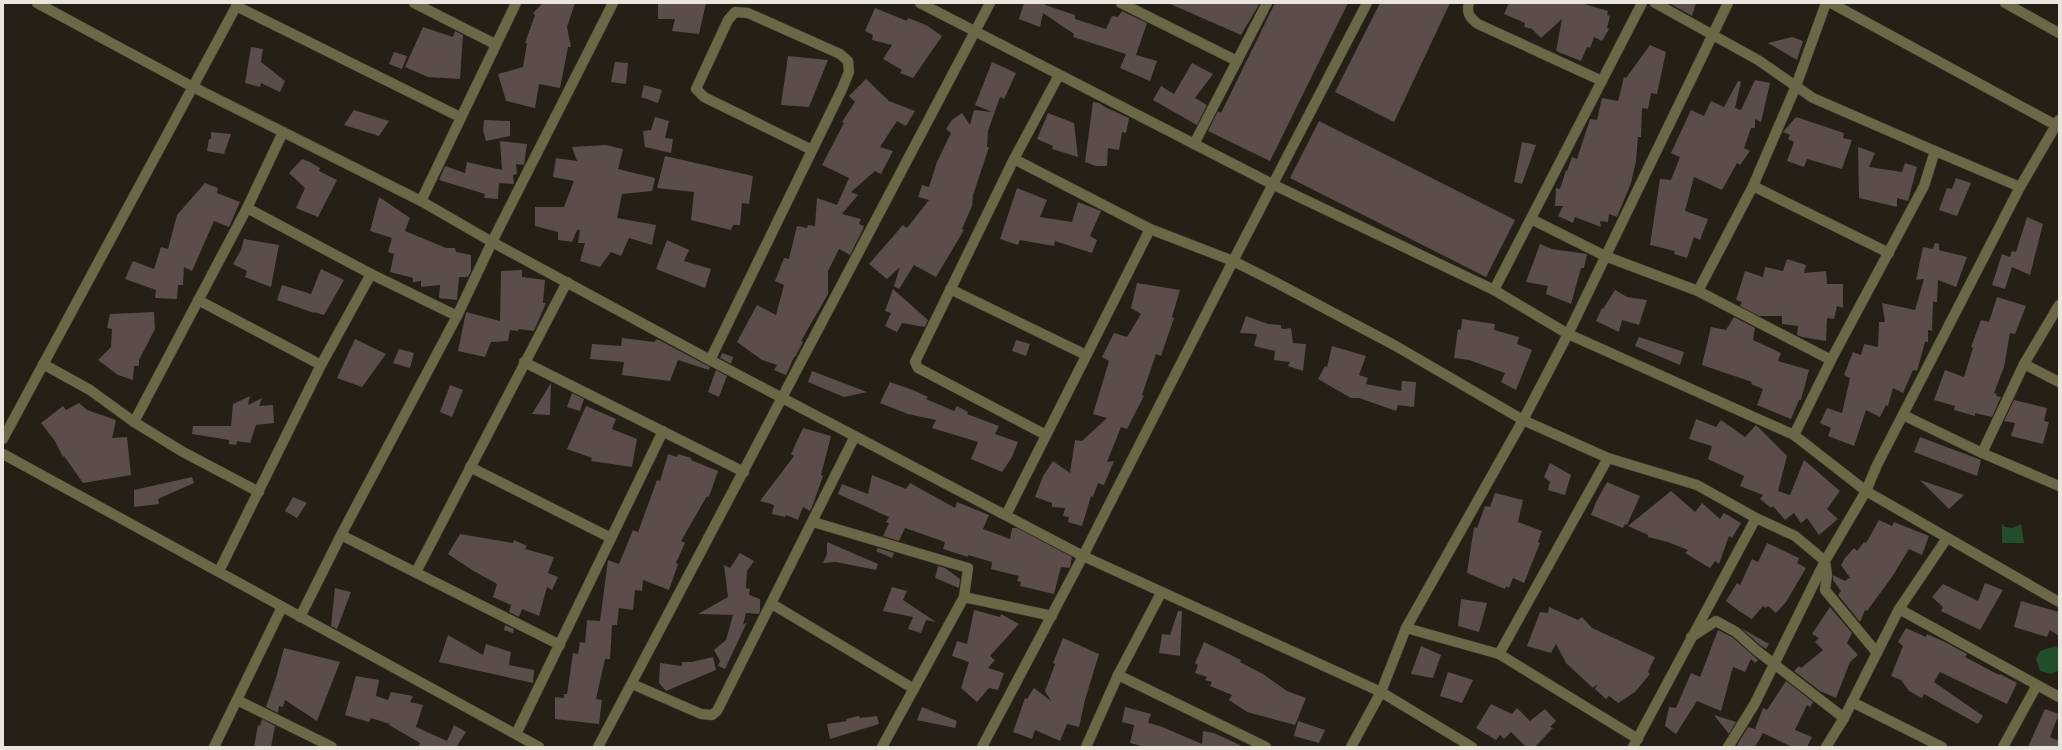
<svg xmlns="http://www.w3.org/2000/svg" width="2062" height="750" font-family="Lora,serif">
<style>
.green{fill:#234e2d}
.building{fill:#5b4d49}
.lines{fill:none;stroke-linecap:round;stroke-linejoin:round}
.minor-casing{stroke:#413b31;stroke-width:11}
.minor{stroke:#6b6747;stroke-width:10}
</style>
<rect width="100%" height="100%" fill="#261f15"/>
<g class="green">
<polygon points="2002,523 2005,527 2013,528 2021,524 2024,543 2002,543"/>
<polygon points="2056,646 2059,648 2059,670 2051,674 2040,671 2036,659 2040,651"/>
</g>
<g class="building">
<polygon points="543,3 575,3 567,27 571,47 568,47 560,88 539,84 535,108 506,101 498,74 523,67 527,43 525,43 535,15 533,13"/>
<polygon points="658,3 706,3 699,34 672,31 675,19 658,19"/>
<polygon points="1024,3 1046,3 1045,5 1075,15 1075,19 1106,29 1112,16 1118,17 1122,11 1147,23 1136,55 1157,61 1150,81 1120,68 1126,54 1073,37 1074,34 1043,13 1040,27 1019,19"/>
<polygon points="1168,3 1260,3 1241,35"/>
<polygon points="1275,3 1348,3 1270,161 1208,131 1218,111 1221,113"/>
<polygon points="1380,3 1450,3 1394,122 1335,92"/>
<polygon points="1509,3 1581,3 1608,11 1607,15 1610,16 1607,28 1609,29 1602,41 1594,37 1590,48 1587,47 1581,61 1556,51 1562,19 1541,38 1532,29 1524,27 1525,23 1504,14"/>
<polygon points="1672,3 1696,3 1692,16 1671,4"/>
<polygon points="875,8 907,21 908,18 926,25 942,36 913,78 900,73 902,70 883,59 892,45 872,40 873,35 865,31"/>
<polygon points="423,27 453,37 455,31 463,35 460,79 428,77 405,67"/>
<polygon points="1792,37 1803,41 1797,60 1768,43"/>
<polygon points="1650,45 1666,52 1657,94 1651,93 1648,109 1642,108 1641,137 1638,137 1636,161 1631,183 1617,217 1609,214 1608,222 1600,221 1601,227 1575,217 1573,223 1558,216 1563,206 1555,206 1556,188 1560,189 1566,170 1567,171 1572,157 1577,159 1590,119 1597,120 1602,98 1618,101 1624,77 1626,78"/>
<polygon points="251,47 263,49 261,62 285,81 280,92 261,83 260,87 245,83"/>
<polygon points="394,52 407,56 402,69 389,64"/>
<polygon points="788,56 828,60 809,107 781,105"/>
<polygon points="615,62 628,63 626,84 611,82"/>
<polygon points="992,62 1016,73 1004,99 1000,97 988,131 987,147 989,147 973,195 972,206 962,229 964,230 936,277 914,265 899,289 894,286 900,267 887,279 869,264 903,225 907,228 929,200 918,197 922,185 929,187 937,162 951,133 946,129 952,120 962,113 970,125 974,110 992,112 975,105"/>
<polygon points="1192,63 1213,74 1195,98 1207,105 1197,125 1153,100 1161,86 1174,94"/>
<polygon points="866,79 889,101 915,111 906,126 897,121 880,147 893,151 881,174 875,171 851,192 858,195 842,214 861,219 859,224 864,226 863,229 850,255 839,249 828,271 828,294 801,341 803,342 795,357 794,357 786,375 774,370 777,365 762,360 737,342 757,305 776,315 784,285 775,281 784,258 789,259 797,226 807,228 808,225 815,226 817,198 837,205 849,178 822,165 844,123 842,122 855,102 849,96"/>
<polygon points="1755,80 1770,83 1761,122 1755,119 1755,128 1751,128 1744,148 1750,151 1740,165 1737,163 1722,190 1694,177 1685,211 1708,219 1700,240 1694,237 1687,258 1674,254 1675,251 1650,245 1660,179 1671,180 1680,157 1671,153 1691,110 1704,116 1711,101 1724,107 1738,81 1741,82 1735,108 1741,110"/>
<polygon points="644,85 662,90 658,103 641,97"/>
<polygon points="1093,102 1099,103 1105,107 1129,118 1126,133 1122,132 1119,150 1108,148 1107,166 1096,166 1085,162"/>
<polygon points="354,110 389,121 379,136 344,125"/>
<polygon points="1048,113 1074,123 1078,157 1052,149 1053,146 1037,139"/>
<polygon points="655,117 669,121 665,138 673,139 671,153 645,147 643,131 651,130"/>
<polygon points="1796,117 1844,133 1843,138 1852,140 1842,169 1807,159 1804,167 1787,161 1794,142 1788,139 1790,135 1783,132"/>
<polygon points="484,120 510,121 510,136 486,141 483,130"/>
<polygon points="1319,121 1515,220 1486,277 1290,178"/>
<polygon points="211,132 231,134 224,154 207,151 209,139 211,139"/>
<polygon points="500,141 527,144 524,165 516,164 517,174 513,175 514,184 499,183 498,199 484,198 485,194 439,180 445,166 465,173 467,162 502,170"/>
<polygon points="1522,142 1536,145 1522,184 1514,182"/>
<polygon points="606,145 623,149 618,169 655,178 652,191 622,194 617,218 656,225 652,245 629,238 621,256 611,252 600,267 580,261 585,243 578,243 580,230 577,230 572,242 558,240 558,232 535,226 535,207 564,207 574,181 553,177 556,158 577,161 572,147"/>
<polygon points="1858,147 1875,153 1869,167 1902,172 1905,163 1917,167 1908,201 1897,198 1897,207 1859,198"/>
<polygon points="665,156 753,176 749,204 742,203 740,225 733,225 731,230 691,220 694,192 657,188"/>
<polygon points="302,159 310,162 320,168 319,171 337,180 318,217 296,208 305,188 289,173"/>
<polygon points="1956,178 1971,183 1957,216 1939,210 1947,188 1952,189"/>
<polygon points="205,183 218,188 217,193 240,202 229,227 214,221 192,271 184,267 183,285 178,285 177,299 155,298 156,290 125,279 133,261 154,269 161,247 168,249 177,215"/>
<polygon points="1017,188 1047,200 1040,217 1072,222 1078,202 1101,211 1090,236 1097,240 1092,253 1055,241 1054,246 1020,240 1018,245 1000,239"/>
<polygon points="379,197 410,218 405,231 446,248 455,248 456,252 471,255 471,271 468,277 459,277 457,300 439,298 440,285 421,287 421,281 413,282 413,278 390,272 394,254 388,252 392,238 370,231"/>
<polygon points="2027,217 2043,224 2030,275 2012,267 2005,289 1992,285 2002,254 2010,257 2012,251 2016,252"/>
<polygon points="244,239 279,245 271,287 245,277 247,271 233,264 241,250"/>
<polygon points="667,240 689,250 684,261 711,269 705,288 656,269"/>
<polygon points="1935,243 1939,244 1939,250 1967,257 1956,287 1938,280 1937,302 1933,302 1932,331 1928,330 1928,342 1925,342 1917,371 1913,370 1903,393 1893,388 1888,406 1886,405 1880,417 1866,410 1854,446 1828,436 1831,428 1820,423 1827,408 1842,413 1850,378 1844,375 1853,352 1861,355 1864,344 1878,347 1879,322 1885,322 1882,303 1915,310 1924,279 1916,280 1923,247 1933,249"/>
<polygon points="1540,244 1552,249 1587,254 1584,268 1581,268 1571,304 1546,294 1548,286 1526,282"/>
<polygon points="1787,259 1806,265 1804,273 1826,271 1827,284 1843,284 1843,308 1837,306 1834,319 1827,318 1826,341 1802,337 1797,335 1798,326 1782,324 1782,316 1759,316 1740,306 1742,302 1736,300 1745,271 1763,277 1765,267 1783,271"/>
<polygon points="321,269 344,280 324,315 314,312 314,313 277,300 282,285 311,294"/>
<polygon points="522,270 522,277 545,280 543,303 546,303 534,331 519,329 518,331 510,330 508,341 491,342 485,357 458,351 466,312 500,321 501,271"/>
<polygon points="1137,283 1180,290 1172,317 1174,318 1161,356 1156,354 1142,395 1144,396 1127,429 1121,427 1107,462 1114,461 1104,485 1098,483 1093,497 1091,496 1082,526 1068,522 1069,517 1063,516 1065,508 1052,507 1052,503 1035,497 1043,476 1053,461 1070,473 1075,440 1082,441 1107,418 1093,414 1109,361 1102,357 1114,333 1127,337 1141,314 1131,308"/>
<polygon points="893,289 928,320 925,327 902,323 897,332 885,326 891,313 885,311"/>
<polygon points="1615,290 1627,297 1647,300 1639,325 1622,320 1619,332 1596,321 1602,308 1603,309"/>
<polygon points="1997,297 2026,306 2015,334 2010,333 2004,367 1994,393 1997,394 1996,396 2001,397 1992,417 1975,413 1975,416 1954,410 1955,406 1934,400 1945,370 1964,377 1973,348 1971,347 1981,320 1989,322"/>
<polygon points="154,312 155,329 139,360 139,366 134,366 133,380 118,375 98,360 111,347 112,329 107,328 110,314"/>
<polygon points="1246,316 1268,324 1281,325 1281,328 1283,329 1291,328 1293,343 1306,344 1303,371 1288,366 1290,362 1274,360 1275,351 1254,346 1257,334 1240,333"/>
<polygon points="1734,317 1755,328 1753,340 1781,353 1778,361 1809,370 1801,400 1799,400 1791,419 1757,405 1763,389 1751,384 1752,382 1702,365 1711,327 1726,330"/>
<polygon points="1462,319 1495,324 1494,330 1519,337 1517,344 1532,350 1516,390 1501,382 1505,373 1469,360 1454,358 1458,329 1461,330"/>
<polygon points="1639,337 1684,352 1680,365 1635,346"/>
<polygon points="622,338 654,342 657,339 710,367 709,370 678,360 670,381 622,375 624,362 590,359 592,344 621,346"/>
<polygon points="355,339 386,354 362,387 337,378"/>
<polygon points="1016,340 1030,344 1026,356 1012,351"/>
<polygon points="1332,346 1366,356 1359,375 1368,378 1366,384 1401,391 1402,381 1416,382 1414,407 1398,405 1396,411 1359,398 1351,398 1318,379 1325,366 1327,367"/>
<polygon points="399,349 414,353 410,368 393,363"/>
<polygon points="722,353 733,357 731,364 720,358"/>
<polygon points="716,370 727,376 719,397 708,392"/>
<polygon points="812,371 867,392 844,397 808,382"/>
<polygon points="890,382 913,390 928,397 926,399 954,411 957,406 968,412 967,414 999,426 995,434 1018,442 1012,457 1002,472 971,459 978,442 932,428 936,420 908,414 880,403"/>
<polygon points="551,383 550,415 532,414"/>
<polygon points="450,385 463,390 452,417 440,412"/>
<polygon points="572,393 584,399 580,411 567,407"/>
<polygon points="250,396 248,405 262,398 259,406 273,405 274,423 256,425 250,443 237,441 236,445 229,444 229,440 192,434 193,426 231,426 233,404"/>
<polygon points="2014,400 2047,408 2044,421 2049,422 2043,444 2011,436 2015,423 2004,421"/>
<polygon points="79,403 87,410 116,420 112,438 127,437 131,475 83,483 64,456 63,457 55,441 41,423 63,406 66,410"/>
<polygon points="586,406 616,419 612,429 637,439 632,467 591,461 592,458 567,449"/>
<polygon points="1696,419 1716,427 1721,420 1745,437 1756,425 1787,456 1778,491 1790,495 1804,460 1840,491 1827,509 1838,519 1819,535 1807,518 1801,523 1794,513 1785,520 1773,506 1771,508 1760,499 1763,495 1740,486 1744,476 1708,459 1712,446 1689,439"/>
<polygon points="803,428 831,436 821,475 823,476 812,507 810,511 803,507 798,520 786,515 785,517 772,514 774,505 760,501 794,456 791,454"/>
<polygon points="1920,437 1981,460 1977,476 1914,452"/>
<polygon points="668,454 677,457 678,454 691,458 691,460 718,471 709,497 707,496 681,541 685,543 676,563 678,564 669,590 643,580 642,591 635,590 633,610 619,608 617,625 612,625 610,659 605,659 596,699 602,700 599,724 555,719 555,697 564,698 564,694 567,694 573,653 578,654 580,642 585,643 587,620 600,621 608,560 619,564 633,530 638,532 657,480 660,481"/>
<polygon points="1550,463 1571,475 1565,495 1548,490 1550,482 1544,477"/>
<polygon points="872,475 906,489 910,483 955,508 957,502 989,515 983,529 1010,539 1012,528 1017,528 1072,557 1070,567 1069,568 1061,567 1054,594 1020,586 1021,582 1017,581 1019,576 991,569 992,562 968,555 968,557 943,549 945,542 905,528 899,541 883,536 889,523 886,522 889,517 838,494 842,484 868,494"/>
<polygon points="192,477 194,483 158,499 159,504 134,507 134,490"/>
<polygon points="1920,480 1964,495 1949,509"/>
<polygon points="1607,482 1640,496 1627,525 1625,524 1623,528 1591,515 1596,502"/>
<polygon points="1671,491 1695,512 1702,503 1720,519 1724,513 1741,523 1732,538 1729,536 1719,564 1715,561 1710,568 1685,553 1688,550 1668,542 1648,537 1648,535 1628,526"/>
<polygon points="1495,493 1523,500 1518,522 1542,531 1538,542 1540,543 1524,583 1513,578 1509,588 1506,586 1505,589 1467,573 1474,527 1477,528 1485,506 1490,507"/>
<polygon points="293,497 307,503 297,518 285,511"/>
<polygon points="1879,520 1892,526 1894,522 1929,536 1922,555 1909,549 1892,577 1867,611 1865,610 1860,622 1838,595 1841,591 1833,580 1833,575 1845,581 1849,578 1851,579 1841,565 1845,558 1854,548 1857,551 1864,542 1866,543"/>
<polygon points="460,534 513,543 514,540 527,546 525,549 554,557 548,573 558,577 552,590 547,587 539,616 522,609 519,617 509,612 511,605 493,597 497,584 472,570 448,554"/>
<polygon points="827,542 878,564 876,570 836,562 823,563 827,554"/>
<polygon points="1767,543 1799,558 1797,563 1806,568 1786,602 1776,613 1768,606 1765,608 1763,606 1752,619 1739,611 1726,601 1737,583 1740,585 1752,559 1758,562"/>
<polygon points="878,548 894,553 892,558 876,551"/>
<polygon points="740,553 754,561 747,571 746,588 750,589 749,595 760,599 760,611 759,614 746,613 743,625 747,622 725,669 718,666 720,661 714,650 726,640 733,615 698,614 728,597 724,565 730,568"/>
<polygon points="938,566 945,568 960,579 959,588 935,578"/>
<polygon points="1985,583 2003,590 1980,630 1941,611 1943,607 1932,597 1943,584 1978,601"/>
<polygon points="892,587 907,591 903,600 936,622 926,620 921,633 908,629 913,617 883,611"/>
<polygon points="335,588 351,592 337,629 331,626"/>
<polygon points="1461,599 1487,603 1479,632 1458,626"/>
<polygon points="2021,601 2059,612 2059,636 2050,630 2047,637 2014,627"/>
<polygon points="1549,607 1578,620 1582,617 1592,628 1655,657 1648,672 1650,674 1635,692 1618,703 1609,696 1606,699 1595,689 1597,684 1593,688 1566,663 1556,644 1551,653 1527,646 1540,612 1548,613"/>
<polygon points="1830,607 1852,633 1847,643 1858,655 1850,662 1836,698 1820,691 1794,671 1799,666 1801,668 1823,650 1815,642 1819,638 1812,634"/>
<polygon points="974,610 1000,617 1001,614 1019,624 990,656 995,660 988,668 1004,673 998,690 989,688 977,702 961,688 969,662 952,656 957,641 967,644"/>
<polygon points="1178,611 1182,611 1180,656 1159,653 1162,634 1170,635"/>
<polygon points="505,625 514,629 513,633 504,630"/>
<polygon points="1741,628 1769,644 1766,649 1760,645"/>
<polygon points="1906,628 1926,637 1927,634 1945,642 1967,654 1965,657 1999,675 2000,674 2017,683 2007,704 1940,672 1934,682 1983,716 1978,724 1924,694 1922,698 1909,691 1901,680 1891,676 1903,646 1898,642"/>
<polygon points="1718,630 1732,637 1758,660 1755,663 1751,659 1745,672 1733,667 1721,711 1697,701 1676,734 1665,726 1669,707 1676,708 1691,673 1700,677"/>
<polygon points="448,635 483,655 486,644 511,652 509,665 534,670 533,683 439,662"/>
<polygon points="1063,638 1099,654 1085,700 1079,727 1067,724 1060,741 1035,730 1032,739 1013,732 1025,698 1027,699 1034,688 1051,701 1045,691 1055,664 1053,663"/>
<polygon points="1204,642 1241,660 1240,662 1263,674 1287,691 1306,698 1295,725 1247,712 1229,700 1232,695 1210,686 1212,682 1205,680 1207,677 1195,673 1198,665 1195,663"/>
<polygon points="1421,646 1441,655 1433,678 1411,674"/>
<polygon points="284,648 340,662 317,721 285,700 283,707 279,706 278,713 266,707 276,678"/>
<polygon points="713,657 716,670 666,691 659,683 660,663 682,666 682,662 691,662"/>
<polygon points="1448,672 1473,680 1462,703 1440,696"/>
<polygon points="356,676 379,680 376,696 388,700 391,692 413,696 410,702 423,705 416,727 447,741 454,725 466,732 457,746 461,747 418,747 420,743 389,725 390,724 371,718 369,722 345,715"/>
<polygon points="1786,681 1813,702 1810,707 1807,705 1795,730 1812,737 1807,747 1792,747 1763,733 1755,747 1739,747 1737,745 1748,727 1758,730 1755,729 1763,708 1767,710"/>
<polygon points="1491,704 1512,714 1517,708 1530,721 1545,709 1556,721 1550,727 1553,728 1535,747 1526,747 1511,732 1504,739 1500,735 1496,740 1476,728"/>
<polygon points="922,707 957,721 955,728 917,720"/>
<polygon points="1125,707 1151,714 1148,723 1160,726 1202,744 1203,731 1214,733 1244,747 1145,747 1130,743 1134,725 1122,722"/>
<polygon points="2045,709 2059,714 2050,737 2059,741 2059,747 2028,747"/>
<polygon points="1714,715 1736,722 1729,734"/>
<polygon points="859,716 860,718 877,716 879,724 830,739 827,724 847,721 846,719"/>
<polygon points="262,719 275,726 271,747 254,747 258,725 260,726"/>
<polygon points="1298,721 1325,730 1319,743 1294,736"/>
</g>
<g class="lines">
<defs>
<g id="minor">
<polyline points="37,3 191,86 421,201 492,242 710,360 1083,556 1381,692 1472,747"/>
<polyline points="414,3 495,44"/>
<polyline points="920,3 1274,185 1494,290 1568,334 1794,435 1866,491 2059,602"/>
<polyline points="1121,3 1237,61"/>
<path d="M1469 3C1466 13 1470 18 1478 24L1602 81"/>
<polyline points="1655,3 1758,60 1813,98 1935,151"/>
<polyline points="1831,3 2059,127"/>
<polyline points="2005,3 2059,33"/>
<polyline points="236,6 460,117"/>
<polyline points="1194,144 1267,3"/>
<polyline points="1014,159 1150,229 1233,261 1275,282 1394,345 1523,420 1608,458 1697,485 1756,518 1795,536 1825,561 1827,575 1825,590 1877,653"/>
<polyline points="1753,186 1889,253"/>
<polyline points="421,201 516,3"/>
<polyline points="247,208 371,274 457,316"/>
<polyline points="1531,219 1605,256 1698,291 1831,360"/>
<polyline points="950,289 1086,355"/>
<polyline points="1494,290 1642,3"/>
<polyline points="1698,291 1753,186 1796,86 1826,3"/>
<polyline points="198,300 321,365"/>
<polyline points="710,360 842,89 849,72 848,61 840,54 748,13 735,12 728,20 696,89 704,97 812,150"/>
<polyline points="524,362 744,472"/>
<polyline points="43,364 90,390 134,422 183,452 259,492"/>
<polyline points="2024,364 2059,382"/>
<polyline points="1903,415 1982,453 2059,486"/>
<polyline points="134,422 247,208 283,132"/>
<polyline points="1046,435 918,368 915,362 1014,159 1059,75"/>
<polyline points="1794,435 1831,360 1924,186 1935,151 2020,187"/>
<polyline points="3,439 238,3"/>
<polyline points="1982,453 2024,364 2059,305"/>
<polyline points="3,454 539,747"/>
<polyline points="470,467 611,538"/>
<polyline points="1006,515 1150,229"/>
<polyline points="813,522 968,568 964,597 1052,616"/>
<polyline points="341,535 560,645"/>
<polyline points="219,571 321,365 371,274"/>
<polyline points="416,572 567,282"/>
<polyline points="772,604 914,689"/>
<polyline points="1899,609 2059,697"/>
<polyline points="300,617 341,535 457,316 492,242 613,3"/>
<polyline points="1406,628 1499,654 1638,739"/>
<polyline points="1691,637 1716,621 1736,632 1756,650 1844,718"/>
<polyline points="1499,654 1608,458"/>
<polyline points="1118,675 1266,747"/>
<polyline points="632,684 701,714 712,715 717,711 855,436"/>
<polyline points="237,700 332,747"/>
<polyline points="1852,702 1942,747"/>
<polyline points="516,734 663,431"/>
<polyline points="214,747 282,607"/>
<polyline points="598,747 990,3"/>
<polyline points="882,747 964,597"/>
<polyline points="982,747 1083,556 1233,261 1367,3"/>
<polyline points="1086,747 1118,675 1161,593"/>
<polyline points="1351,747 1381,692 1406,628 1523,420 1568,334 1728,3"/>
<polyline points="1633,747 1756,518"/>
<polyline points="1728,747 1754,705 1825,561 1866,491 1877,465 2020,187 2059,120"/>
<polyline points="1826,747 1844,718 1899,609 1947,538"/>
<polyline points="2003,747 2037,685"/>
</g>
</defs>
<use href="#minor" class="minor-casing"/>
<use href="#minor" class="minor"/>
</g>
<rect width="2062" height="750" fill="none" stroke="#e9e4dd" stroke-width="8"/>
</svg>
